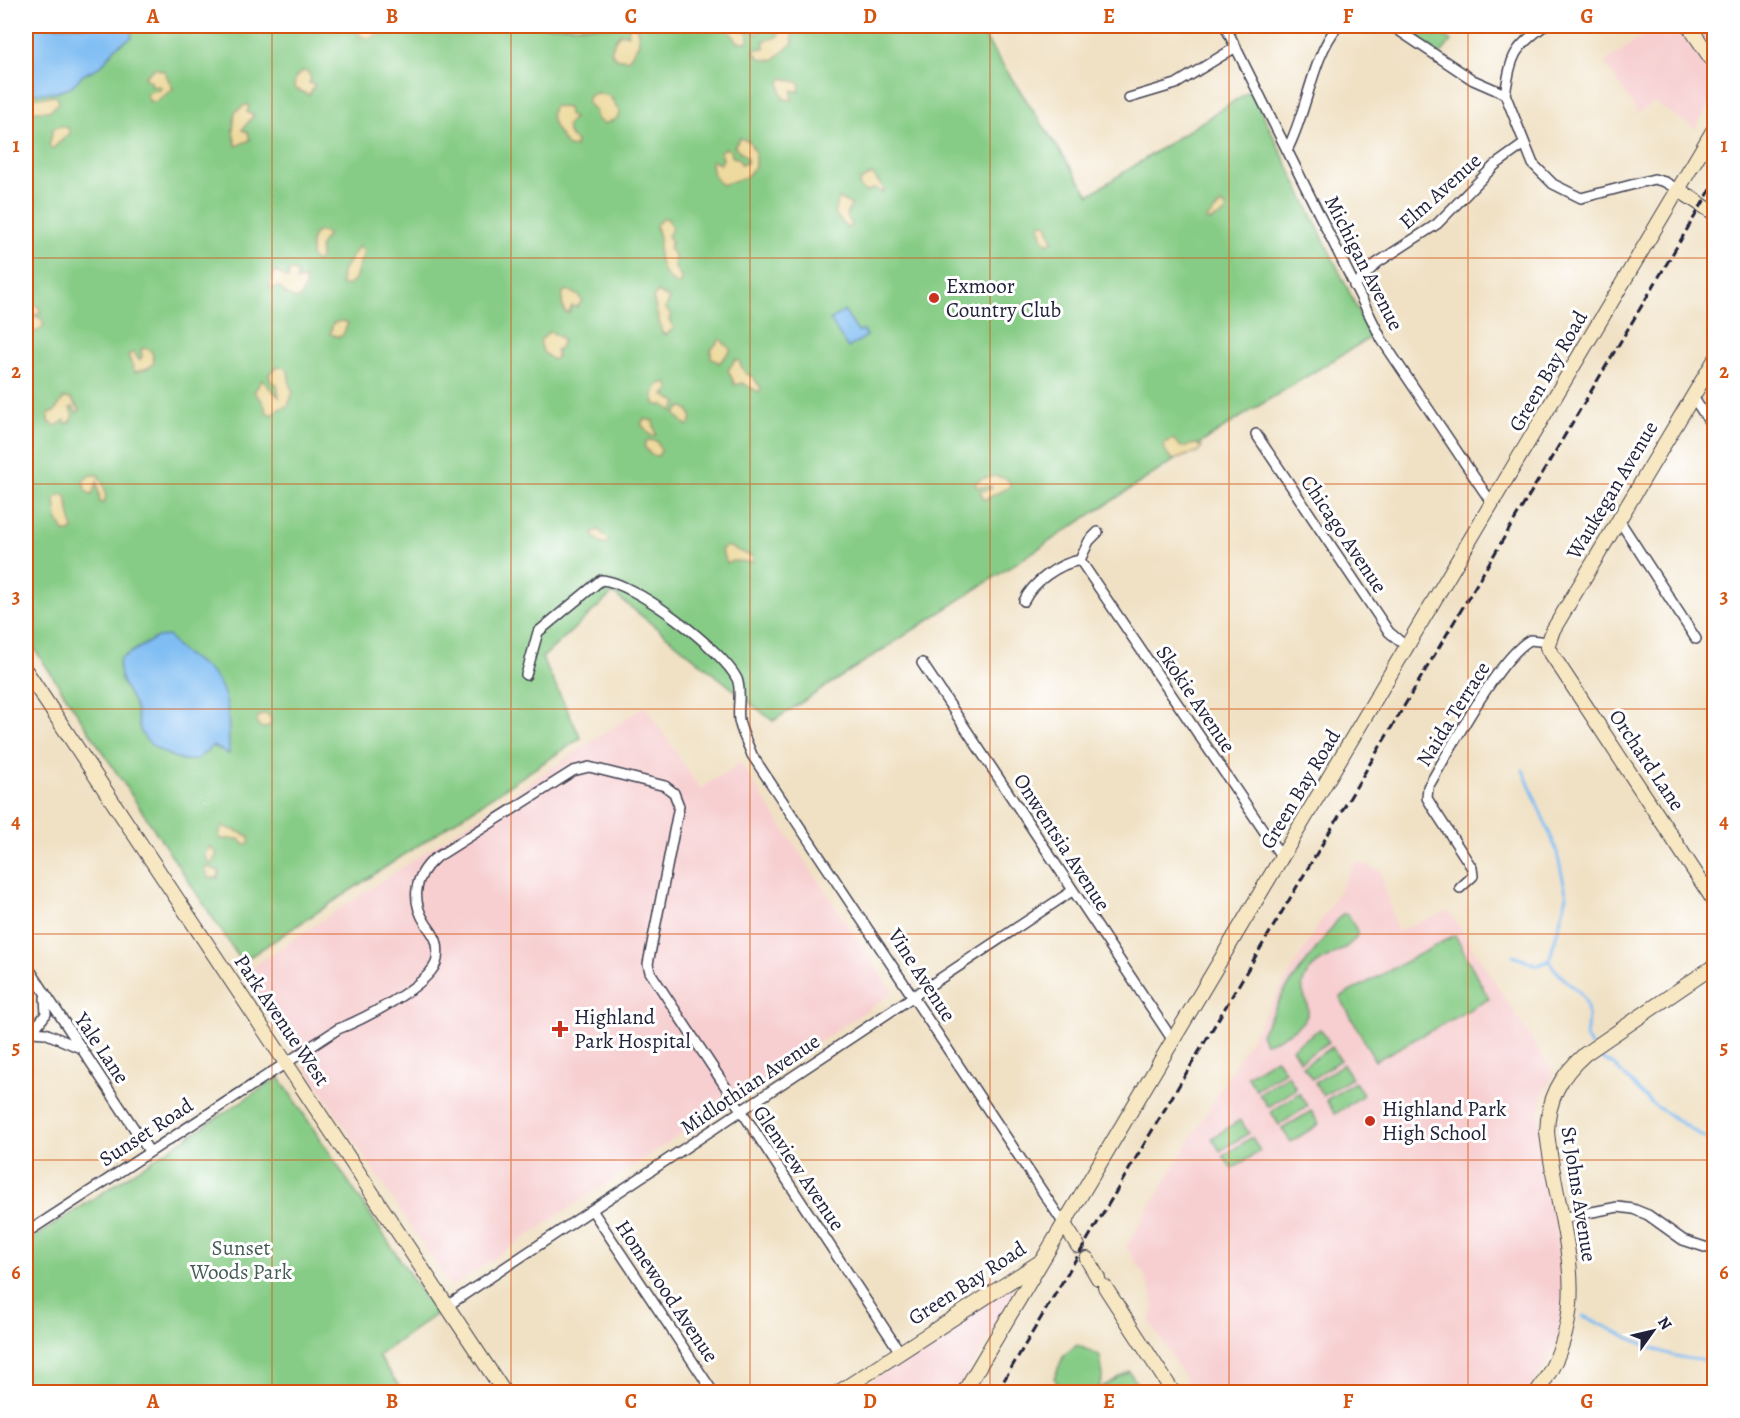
<svg xmlns="http://www.w3.org/2000/svg" width="1740" height="1418" font-family="Alegreya,serif">
<style>
.built{fill:#f7cfd0}
.green{fill:#87cc86;stroke:#547760;stroke-width:1.5}
.sand{fill:#eeda9e;stroke:#887e6c;stroke-width:1.5}
.water{fill:#7fbdf3;stroke:#507097;stroke-width:1.5}
.lines{fill:none;stroke-linecap:round;stroke-linejoin:round}
.stream{stroke:#7fbdf3;stroke-width:3}
.street-casing{stroke:#413f50;stroke-width:12}
.secondary-casing{stroke:#413f50;stroke-width:16}
.street{stroke:#fff;stroke-width:9}
.secondary{stroke:#f7e8c3;stroke-width:14}
.rail{stroke:#22223b;stroke-width:3;stroke-dasharray:9 4.5;stroke-linecap:butt}
.grid{fill:none;stroke:#d45411;stroke-width:1.5;stroke-opacity:0.55}
.poi-dot{fill:#c8321e;stroke:#fff;stroke-width:2}
.labels{text-anchor:middle;dominant-baseline:central;stroke-width:6;stroke-linejoin:round;paint-order:stroke}
.street-label{font-size:21px;fill:#22223b;stroke:#fff}
.poi-label{font-size:21px;fill:#22223b;stroke:#fff;text-anchor:start}
.park-label{font-size:21px;fill:#455e55;stroke:#fff}
.neatline{fill:none;stroke:#d45411;stroke-width:2}
.grid-label{font-size:20px;text-anchor:middle;font-weight:bold;fill:#d45411}
</style>
<rect width="100%" height="100%" fill="#fff"/>
<filter id="ink" filterUnits="userSpaceOnUse"><feTurbulence type="fractalNoise" baseFrequency=".0167" numOctaves="2"/><feDisplacementMap in="SourceGraphic" scale="12" xChannelSelector="R" yChannelSelector="G"/><feConvolveMatrix kernelMatrix="1 2 1 2 8 2 1 2 1" color-interpolation-filters="sRGB"/></filter>
<filter id="wash" filterUnits="userSpaceOnUse"><feTurbulence type="fractalNoise" baseFrequency=".008" numOctaves="4" result="noise"/><feDisplacementMap in="SourceGraphic" scale="24" xChannelSelector="R" yChannelSelector="G"/><feGaussianBlur stdDeviation="1.35" result="paint"/><feColorMatrix in="noise" values="0 0 0 0 0 0 0 0 0 0 0 0 0 0 0 0 0 1.4 0 .05"/><feComposite in="paint" operator="in"/></filter>
<g filter="url(#wash)">
<rect width="100%" height="100%" fill="#f0e1c4"/>
<g class="built">
<polygon points="1657,26 1714,26 1714,99 1695,128 1655,103 1638,113 1605,62"/>
<polygon points="645,706 700,789 740,763 893,993 451,1287 243,973"/>
<polygon points="1356,862 1380,870 1397,931 1449,911 1554,1074 1545,1090 1539,1112 1540,1130 1543,1165 1560,1250 1564,1311 1557,1342 1547,1364 1528,1392 1194,1392 1150,1322 1154,1308 1152,1294 1144,1274 1126,1247"/>
<polygon points="1011,1287 1016,1291 957,1392 855,1392"/>
</g>
<g class="green">
<polygon points="26,26 977,26 1089,195 1251,90 1371,337 1244,415 773,721 613,593 542,658 581,738 242,962 26,636"/>
<polygon points="1400,26 1430,26 1451,41 1440,55"/>
<path d="M1342 914H1348L1358 933C1348 956 1314 955 1304 980 1299 991 1308 1000 1308 1011 1308 1024 1277 1041 1265 1043L1261 1034 1284 992Z"/>
<polygon points="1455,935 1489,999 1375,1061 1340,997"/>
<polygon points="1320,1029 1329,1042 1300,1061 1292,1048"/>
<polygon points="1332,1047 1340,1060 1312,1079 1303,1066"/>
<polygon points="1276,1058 1285,1071 1256,1090 1247,1076"/>
<polygon points="1343,1064 1352,1078 1323,1096 1315,1083"/>
<polygon points="1288,1075 1296,1089 1268,1107 1259,1094"/>
<polygon points="279,1077 436,1314 378,1356 402,1390 26,1392 26,1243"/>
<polygon points="1355,1082 1363,1095 1335,1114 1326,1100"/>
<polygon points="1299,1093 1308,1106 1279,1125 1271,1112"/>
<polygon points="1311,1111 1319,1124 1291,1142 1282,1129"/>
<polygon points="1240,1120 1249,1133 1220,1151 1212,1138"/>
<polygon points="1252,1137 1260,1151 1232,1169 1223,1156"/>
<polygon points="1077,1345 1100,1356 1103,1376 1098,1390 1129,1371 1142,1392 1063,1392 1054,1378 1064,1355"/>
</g>
<g class="sand">
<polygon points="356,26 391,26 370,39 360,36"/>
<polygon points="629,26 637,27 639,43 628,60 616,58 611,52 615,40 621,33 628,35"/>
<polygon points="725,26 765,26 766,27 757,34 749,27 743,27 742,30 748,33 749,39 746,42 738,42"/>
<polygon points="774,26 785,26 792,33 793,43 773,60 761,59 754,52 755,49 765,48 763,41 778,37 779,34 773,30"/>
<polygon points="154,68 164,71 173,89 155,102 149,101 147,94 153,90 159,91 161,87 151,85 151,81 144,78"/>
<polygon points="303,71 308,72 311,79 309,83 315,85 309,95 294,88 295,78"/>
<polygon points="783,78 800,83 799,92 792,90 792,100 784,99 781,93 780,81"/>
<polygon points="596,93 610,96 620,113 616,119 604,124 597,119 595,111 587,102 589,96"/>
<polygon points="57,96 59,103 49,111 26,111 27,98"/>
<polygon points="247,104 249,107 247,112 254,115 242,130 248,132 250,140 236,146 233,131 235,112"/>
<path d="M554 106 568 108 569 115 574 118 567 125 568 133 576 142 575 147H568C561 136 545 120 554 106Z"/>
<polygon points="60,126 68,128 70,133 52,149 49,146 53,129"/>
<path d="M740 138 749 141 755 152V167L746 177 722 185C715 180 709 167 712 160L720 164 723 160 720 152 725 148 730 150 732 157 738 158 741 164 747 163V158L734 146Z"/>
<polygon points="872,174 884,189 882,193 875,188 866,192 859,186 860,181"/>
<polygon points="839,198 852,205 846,214 852,225 847,228 834,213"/>
<polygon points="1221,204 1226,207 1226,213 1210,221 1206,220"/>
<path d="M663 218 668 219 672 229 668 236 672 241 669 248 675 256 674 266 682 279 678 285C659 275 658 258 659 239 659 235 656 230 656 225Z"/>
<polygon points="1042,223 1047,224 1053,241 1048,244 1043,239 1039,226"/>
<polygon points="320,231 328,234 320,246 320,259 317,262 311,258 311,243 314,234"/>
<polygon points="359,246 364,251 355,279 349,285 341,285 342,272"/>
<polygon points="275,271 288,279 289,271 294,271 298,274 296,281 305,278 305,287 300,298 295,299 285,294 280,287 269,288"/>
<polygon points="567,290 579,296 582,301 577,307 572,306 569,313 565,312 562,304 563,292"/>
<polygon points="658,292 670,299 665,309 671,314 669,320 674,328 666,335 662,333 653,298"/>
<polygon points="26,305 38,306 41,312 33,316 41,318 44,325 36,333 30,327 31,334 26,337"/>
<polygon points="343,321 348,323 343,335 339,337 330,334 333,323"/>
<polygon points="550,331 563,339 560,348 556,350 557,357 553,360 543,352 540,341"/>
<polygon points="720,339 731,350 719,363 711,357 711,350"/>
<polygon points="147,348 152,352 154,363 148,368 135,372 128,355 134,352 139,360 142,357 141,349"/>
<polygon points="735,360 738,360 745,373 753,377 761,388 759,392 742,383 735,385 728,370"/>
<polygon points="283,367 288,371 290,386 293,392 288,406 277,410 273,415 267,413 263,402 254,392 262,380 279,397 277,384 271,382 269,374 275,368"/>
<polygon points="666,382 670,389 664,395 678,403 672,411 664,405 656,405 653,396 658,385"/>
<polygon points="64,398 71,399 80,410 77,413 73,407 70,408 73,416 70,422 66,424 65,420 56,426 48,422 48,413 54,412"/>
<path d="M681 407C688 407 693 415 691 421L687 426 675 414Z"/>
<polygon points="644,419 653,421 656,435 651,436 641,424"/>
<path d="M1173 439 1181 447 1196 444 1202 447 1197 452 1174 460C1168 456 1163 450 1164 443Z"/>
<polygon points="647,440 657,441 661,451 658,456 651,455 644,446"/>
<path d="M90 475H98C104 485 108 492 104 504L100 502 97 482 92 495 86 491 83 481Z"/>
<polygon points="995,476 1007,479 1011,486 984,500 980,491 991,489 992,486 976,487 975,484 981,479"/>
<polygon points="61,494 66,496 73,529 70,532 64,532 57,518 55,499"/>
<polygon points="599,530 609,540 604,545 593,536 593,532"/>
<polygon points="727,546 753,557 753,562 732,561 727,563 721,550"/>
<circle cx="264" cy="721" r="7"/>
<polygon points="223,826 249,836 250,842 245,845 239,839 220,839 219,834"/>
<polygon points="210,846 217,854 211,865 204,855"/>
<polygon points="205,866 219,871 218,878 208,878"/>
</g>
<g class="water">
<polygon points="26,26 129,26 132,37 116,47 101,66 83,75 70,88 54,93 26,93"/>
<polygon points="844,311 858,332 863,330 867,336 848,348 830,320"/>
<path d="M169 636C184 658 189 654 207 669 233 690 228 724 229 754L213 746 196 760C180 763 150 749 142 734 137 725 138 712 133 702 125 686 116 678 120 659L157 637Z"/>
</g>
<g class="lines">
<g class="stream">
<path d="M1523 770 1556 849 1567 896 1549 961C1571 996 1595 983 1586 1037L1591 1046"/>
<polyline points="1513,956 1537,965 1549,961"/>
<polyline points="1595,1052 1597,1056 1614,1065 1651,1103 1714,1144"/>
<path d="M1583 1316C1621 1332 1673 1366 1714 1359"/>
</g>
</g>
</g>
<g filter="url(#ink)">
<g class="lines">
<defs>
<g id="street">
<polyline points="1225,26 1382,340 1493,505"/>
<polyline points="1392,26 1473,80 1505,94 1533,164 1553,184 1581,198 1654,179 1665,182 1679,190"/>
<path d="M1505 94C1512 55 1512 50 1544 26"/>
<polyline points="1129,98 1176,84 1236,47"/>
<path d="M1287 150C1307 113 1312 56 1338 26"/>
<polyline points="1354,286 1377,263 1437,224 1495,165 1523,145"/>
<polyline points="1693,397 1714,429"/>
<polyline points="1256,434 1389,632 1408,648"/>
<polyline points="1619,520 1696,639"/>
<polyline points="1080,560 1283,859"/>
<polyline points="1080,560 1089,541 1098,532"/>
<path d="M1024 601C1033 582 1058 564 1080 560"/>
<polyline points="922,663 1172,1039"/>
<path d="M526 675 538 632 601 580C633 581 723 650 737 679 742 690 737 708 739 720 741 732 748 744 752 755L1064 1224"/>
<path d="M1460 888 1473 876 1472 868 1433 808 1427 798 1428 787C1449 752 1498 658 1530 640L1548 642"/>
<polyline points="26,964 149,1151"/>
<polyline points="26,1032 32,1032 46,1014 45,998"/>
<polyline points="32,1032 45,1033 78,1047"/>
<polyline points="592,1210 713,1392"/>
<polyline points="1561,1218 1618,1207 1633,1209 1648,1215 1683,1240 1714,1250"/>
<path d="M26 1233 338 1029C362 1020 426 987 436 963 438 958 438 949 437 944 436 937 430 930 426 924 411 901 414 877 434 859L573 771 589 767 665 786 674 793 679 806 648 964 650 972 900 1352"/>
<polyline points="447,1306 1072,891"/>
</g>
<g id="secondary">
<polyline points="1689,26 1714,63"/>
<polyline points="1679,190 1714,213"/>
<polyline points="1714,361 1553,630 1547,647 1714,901"/>
<polyline points="26,671 504,1392"/>
<polyline points="1064,1224 1078,1246"/>
<polyline points="1087,1259 1098,1278"/>
<polyline points="1105,1287 1173,1392"/>
<polyline points="839,1392 1040,1262"/>
<polyline points="964,1392 1714,129"/>
<path d="M1537 1392C1600 1305 1557 1227 1547 1132 1548 1099 1560 1076 1585 1054L1714 966"/>
</g>
</defs>
<use href="#street" class="street-casing"/>
<use href="#secondary" class="secondary-casing"/>
<use href="#street" class="street"/>
<use href="#secondary" class="secondary"/>
<polyline class="rail" points="997,1392 1714,184"/>
</g>
</g>
<path class="grid" d="M272 26V1392M511 26V1392M750 26V1392M990 26V1392M1229 26V1392M1468 26V1392M26 258H1714M26 484H1714M26 709H1714M26 934H1714M26 1160H1714"/>
<g class="poi-dot">
<circle cx="934" cy="298" r="6"/>
<path d="M557 1020h6v6h6v6h-6v6h-6v-6h-6v-6h6z"/>
<circle cx="1370" cy="1121" r="6"/>
</g>
<g class="labels">
<g class="street-label">
<text transform="translate(1440 191) rotate(-42)">Elm Avenue</text>
<text transform="translate(1364 263) rotate(63)">Michigan Avenue</text>
<text transform="translate(1548 371) rotate(-60)">Green Bay Road</text>
<text transform="translate(1612 490) rotate(-59)">Waukegan Avenue</text>
<text transform="translate(1344 534) rotate(56)">Chicago Avenue</text>
<text transform="translate(1196 699) rotate(56)">Skokie Avenue</text>
<text transform="translate(1453 714) rotate(-58)">Naida Terrace</text>
<text transform="translate(1647 760) rotate(56)">Orchard Lane</text>
<text transform="translate(1300 789) rotate(-59)">Green Bay Road</text>
<text transform="translate(1062 842) rotate(57)">Onwentsia Avenue</text>
<text transform="translate(922 975) rotate(57)">Vine Avenue</text>
<text transform="translate(282 1020) rotate(56)">Park Avenue West</text>
<text transform="translate(102 1048) rotate(56)">Yale Lane</text>
<text transform="translate(750 1084) rotate(-34)">Midlothian Avenue</text>
<text transform="translate(146 1132) rotate(-33)">Sunset Road</text>
<text transform="translate(799 1168) rotate(56)">Glenview Avenue</text>
<text transform="translate(1579 1194) rotate(81)">St Johns Avenue</text>
<text transform="translate(967 1283) rotate(-33)">Green Bay Road</text>
<text transform="translate(667 1291) rotate(56)">Homewood Avenue</text>
</g>
<g class="poi-label">
<text x="946" y="286">Exmoor<tspan x="946" dy="24">Country Club</tspan></text>
<text x="574" y="1017">Highland<tspan x="574" dy="24">Park Hospital</tspan></text>
<text x="1382" y="1109">Highland Park<tspan x="1382" dy="24">High School</tspan></text>
</g>
<g class="park-label">
<text x="241" y="1248">Sunset<tspan x="241" dy="24">Woods Park</tspan></text>
</g>
</g>
<rect width="1740" height="1418" fill="none" stroke="#fff" stroke-width="66"/>
<g transform="translate(1653 1331) rotate(56)" stroke="#ffffff" stroke-width="4.5" paint-order="stroke">
<path d="M0-4.5L10 22L0 15L-10 22Z" fill="#22223b"/>
<text y="-9" font-size="16" font-weight="bold" text-anchor="middle" fill="#22223b">N</text>
</g>
<rect x="33" y="33" width="1674" height="1352" class="neatline"/>
<g class="grid-label">
<text x="153" y="23">A</text>
<text x="392" y="23">B</text>
<text x="631" y="23">C</text>
<text x="870" y="23">D</text>
<text x="1109" y="23">E</text>
<text x="1348" y="23">F</text>
<text x="1587" y="23">G</text>
<text x="16" y="152">1</text>
<text x="1724" y="152">1</text>
<text x="16" y="378">2</text>
<text x="1724" y="378">2</text>
<text x="16" y="603">3</text>
<text x="1724" y="603">3</text>
<text x="16" y="828">4</text>
<text x="1724" y="828">4</text>
<text x="16" y="1054">5</text>
<text x="1724" y="1054">5</text>
<text x="16" y="1279">6</text>
<text x="1724" y="1279">6</text>
<text x="153" y="1408">A</text>
<text x="392" y="1408">B</text>
<text x="631" y="1408">C</text>
<text x="870" y="1408">D</text>
<text x="1109" y="1408">E</text>
<text x="1348" y="1408">F</text>
<text x="1587" y="1408">G</text>
</g>
</svg>
